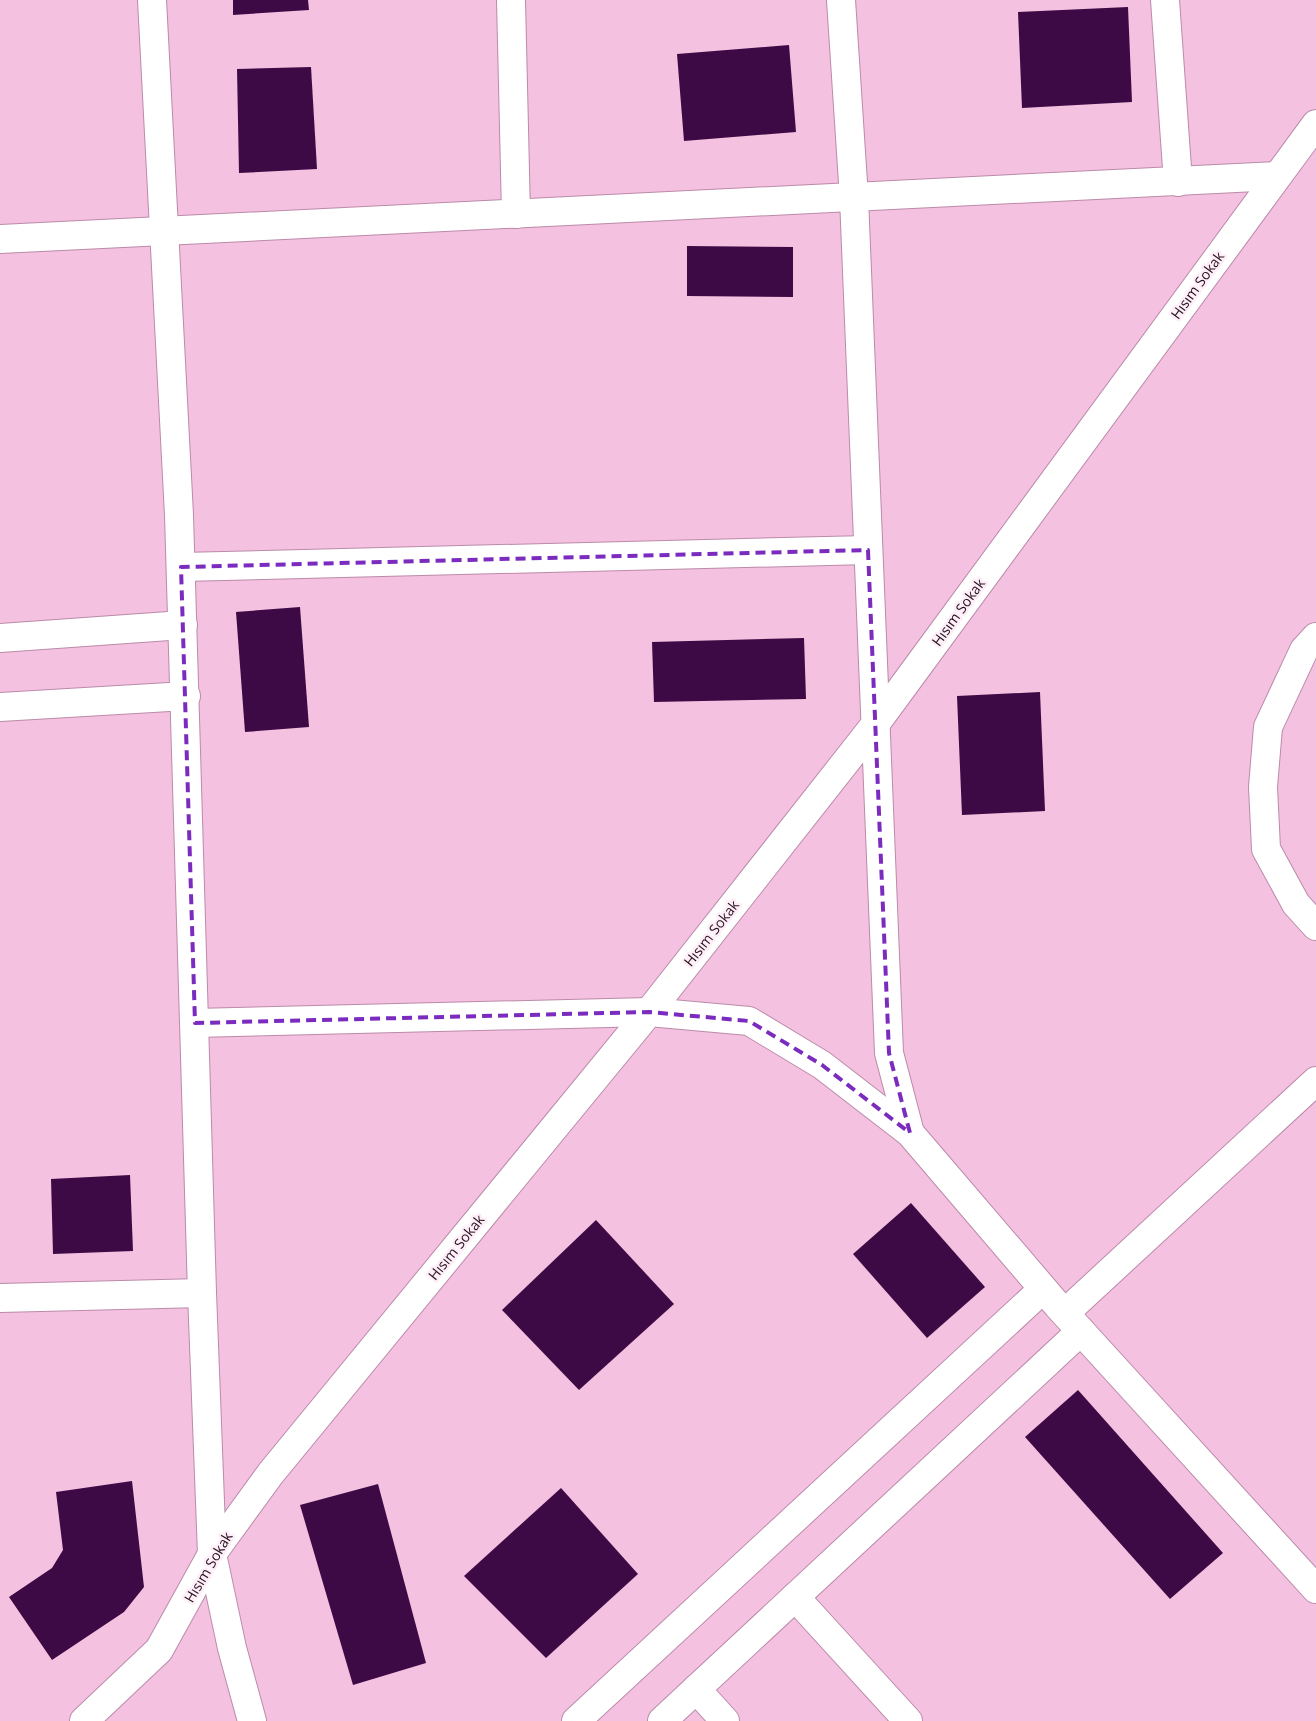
<svg xmlns="http://www.w3.org/2000/svg" width="1316" height="1721" font-family="'Open Sans',sans-serif">
<style>
.building{fill:#3d0a45}
.lines{fill:none;stroke-linecap:round;stroke-linejoin:round}
.minor-casing{stroke:#bb8ba9;stroke-width:30}
.minor{stroke:#fff;stroke-width:28}
.marked{fill:none;stroke:#7b2cbf;stroke-width:4;stroke-dasharray:10 6;stroke-linejoin:round}
.labels{text-anchor:middle;dominant-baseline:central;stroke-width:5;stroke-linejoin:round;paint-order:stroke}
.street-label{font-size:14px;fill:#23111c;stroke:#feeef7}
</style>
<rect width="100%" height="100%" fill="#f4c1e0"/>
<g class="building">
<polygon points="233,0 308,0 309,10 233,15"/>
<polygon points="1128,7 1132,102 1022,108 1018,12"/>
<polygon points="789,45 796,132 684,141 677,54"/>
<polygon points="311,67 317,169 239,173 237,69"/>
<polygon points="687,246 793,247 793,297 687,296"/>
<polygon points="300,607 309,727 245,732 236,612"/>
<polygon points="804,638 806,699 654,702 652,642"/>
<polygon points="1040,692 1045,811 962,815 957,696"/>
<polygon points="130,1175 133,1251 53,1254 51,1179"/>
<polygon points="911,1203 985,1287 927,1338 853,1254"/>
<polygon points="596,1220 674,1304 579,1390 502,1310"/>
<polygon points="1078,1390 1223,1553 1170,1599 1025,1437"/>
<polygon points="132,1481 144,1587 124,1612 52,1660 9,1597 52,1568 63,1550 56,1492"/>
<polygon points="378,1484 426,1663 353,1685 300,1505"/>
<polygon points="561,1488 638,1574 546,1658 464,1576"/>
</g>
<g class="lines">
<defs>
<g id="minor">
<polyline points="152,0 179,515 202,1293 212,1554 232,1648 252,1721"/>
<polyline points="511,0 516,214"/>
<polyline points="841,0 854,198 889,1053 910,1133 1058,1306 1316,1589"/>
<polyline points="1165,0 1178,182"/>
<polyline points="0,239 1277,176"/>
<polyline points="181,567 868,550"/>
<polyline points="1316,637 1304,650 1268,727 1263,787 1266,849 1296,904 1316,926"/>
<polyline points="0,638 183,625"/>
<polyline points="0,707 186,696"/>
<polyline points="195,1023 649,1012 749,1021 822,1065 910,1133"/>
<polyline points="0,1298 202,1293"/>
<polyline points="1065,1313 1316,1081"/>
<polyline points="795,1597 908,1721"/>
<polyline points="696,1689 725,1721"/>
<polyline points="84,1721 159,1650 212,1554 271,1473 649,1012 874,726 1316,124"/>
<polyline points="576,1721 1043,1289"/>
<polyline points="662,1721 1081,1331"/>
</g>
</defs>
<use href="#minor" class="minor-casing"/>
<use href="#minor" class="minor"/>
</g>
<path class="marked" d="M868 550 889 1053 910 1133 822 1065 749 1021 649 1012 195 1023 181 567Z"/>
<g class="labels">
<g class="street-label">
<text transform="translate(1197 285) rotate(-54)">Hısım Sokak</text>
<text transform="translate(958 612) rotate(-54)">Hısım Sokak</text>
<text transform="translate(711 933) rotate(-52)">Hısım Sokak</text>
<text transform="translate(456 1247) rotate(-51)">Hısım Sokak</text>
<text transform="translate(208 1567) rotate(-59)">Hısım Sokak</text>
</g>
</g>
</svg>
